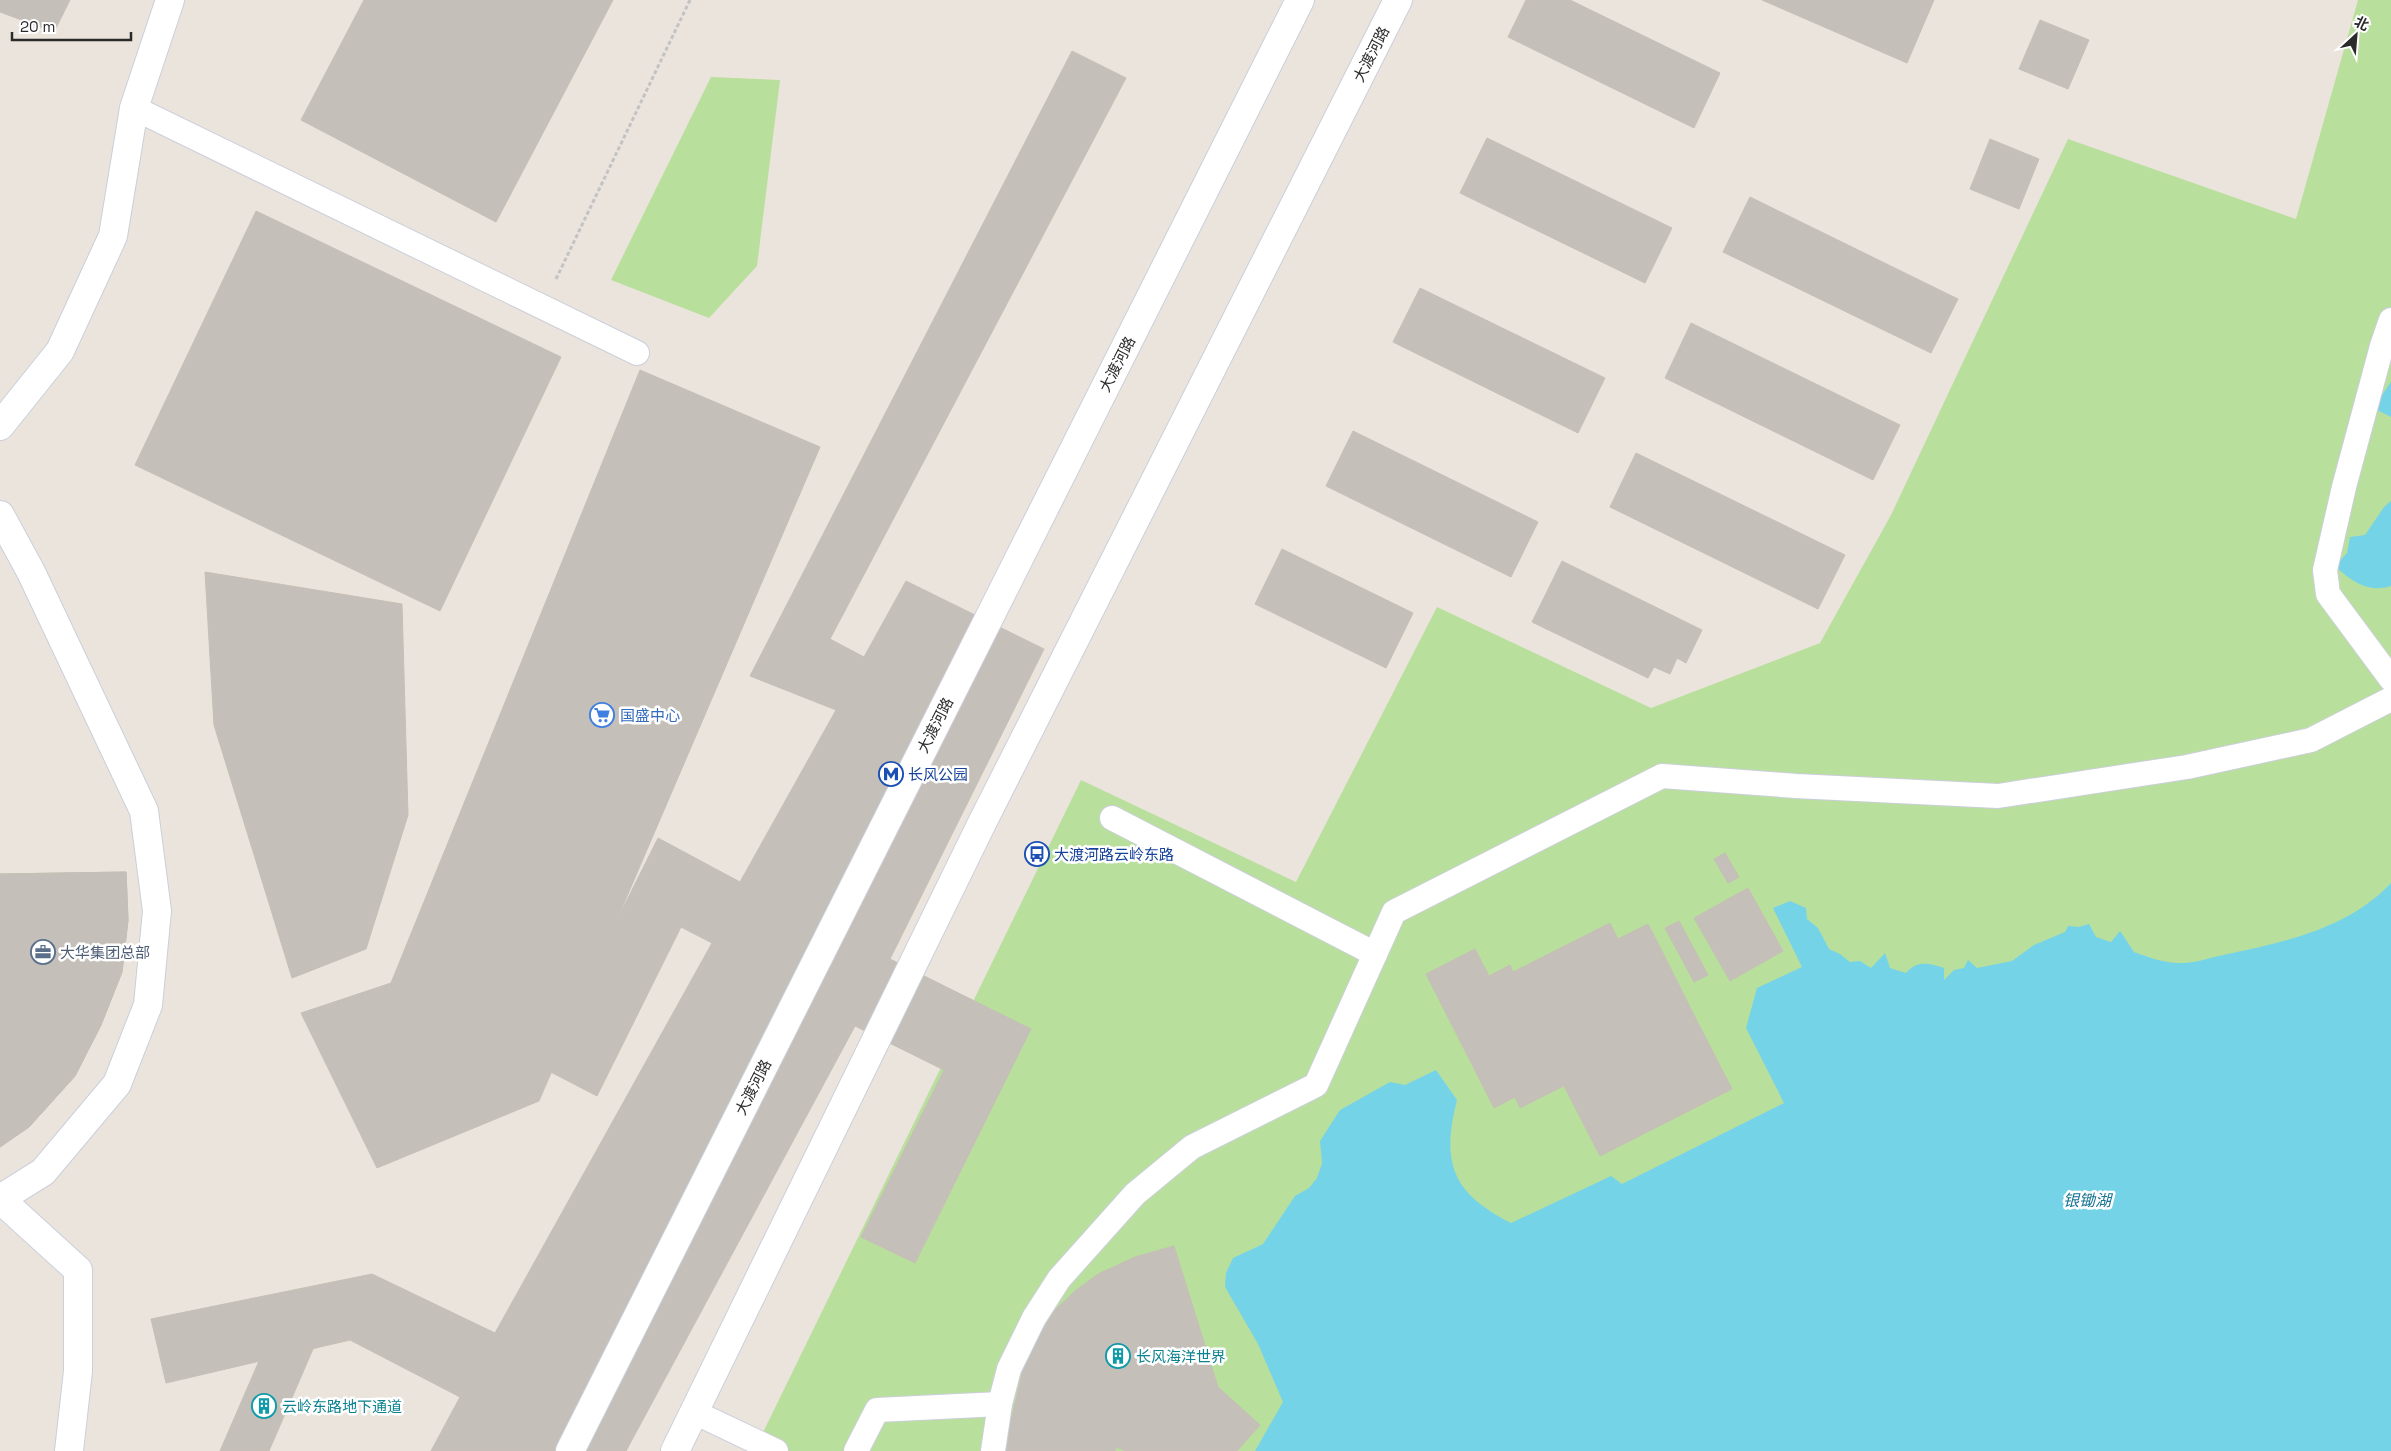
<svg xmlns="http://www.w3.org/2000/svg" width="2391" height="1451" font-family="'Space Grotesk','Noto Sans SC',sans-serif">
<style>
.green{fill:#b9df9c}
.water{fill:#75d3e8}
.building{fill:#c4bfb8;stroke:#c6bfb6}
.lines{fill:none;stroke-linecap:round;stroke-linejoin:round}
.lane-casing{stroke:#cbcfdb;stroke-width:26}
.street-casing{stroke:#cbcfdb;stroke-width:30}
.secondary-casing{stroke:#cbcfdb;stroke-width:30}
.path{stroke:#c3c3c3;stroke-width:3;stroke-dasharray:4 2.5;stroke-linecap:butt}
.lane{stroke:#fff;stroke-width:24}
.street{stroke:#fff;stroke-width:28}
.secondary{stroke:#fff;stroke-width:28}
.labels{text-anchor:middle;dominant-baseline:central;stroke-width:5;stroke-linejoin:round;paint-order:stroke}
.street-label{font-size:15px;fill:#2a2a2a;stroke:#fff}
.shop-label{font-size:15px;fill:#366cbe;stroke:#fff;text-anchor:start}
.transit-label{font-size:15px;fill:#164399;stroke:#fff;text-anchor:start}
.service-label{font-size:15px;fill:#4e5e75;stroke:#fff;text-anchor:start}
.culture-label{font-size:15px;fill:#0d838f;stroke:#fff;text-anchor:start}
.water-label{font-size:16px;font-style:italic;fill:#157393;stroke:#fff}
</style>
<rect width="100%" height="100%" fill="#ebe4dd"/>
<g class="green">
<polygon points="2358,0 2391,0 2391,1451 754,1451 1081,780 1296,882 1437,607 1651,708 1820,643 1891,515 2068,139 2296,219"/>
<polygon points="711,77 780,80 757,266 709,318 611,280"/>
</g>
<g class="water">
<polygon points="2391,382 2391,417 2373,408"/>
<path d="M2391 501V586C2368 593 2352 582 2335 566L2347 553 2350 537 2365 535 2384 507Z"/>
<path d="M2391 883V1451H1255L1283 1402 1258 1344 1225 1287 1226 1273 1233 1258 1263 1244 1295 1196 1309 1188 1317 1178 1322 1163 1320 1141 1340 1110 1390 1082 1405 1085 1436 1070 1457 1100C1441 1163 1452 1193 1511 1223L1611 1176 1622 1184 1784 1103 1746 1028 1757 988 1802 967 1773 908 1790 901 1806 908 1807 919 1818 928 1829 949 1840 954 1850 962 1860 961 1871 968 1885 953 1890 968 1906 973C1917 960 1929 963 1944 968V980L1954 970 1964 968 1968 960 1977 968 2012 961 2034 945 2065 932 2068 926 2079 927 2089 924 2096 937 2111 942 2120 931 2134 952C2148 957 2164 963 2179 963 2194 964 2212 957 2228 954 2285 942 2349 928 2391 883Z"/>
</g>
<g class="building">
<polygon points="0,0 70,0 54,32 0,12"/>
<polygon points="364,0 613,0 496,222 301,120"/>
<polygon points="1526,0 1570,0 1720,73 1694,128 1508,37"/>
<polygon points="1762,0 1934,0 1907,63"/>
<polygon points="2040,20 2089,40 2068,89 2019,69"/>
<polygon points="1072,51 1126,78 830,639 864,657 906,581 1044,649 890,959 1031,1029 915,1263 861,1237 944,1070 855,1026 626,1451 431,1451 460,1397 350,1340 166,1383 151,1319 372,1274 495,1333 712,943 681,927 597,1096 543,1068 658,838 740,882 836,710 750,676"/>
<polygon points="1487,138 1672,228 1645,283 1460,193"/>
<polygon points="1990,139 2039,159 2019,209 1970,189"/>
<polygon points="1750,197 1958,299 1931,353 1723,252"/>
<polygon points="256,211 561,357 440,611 135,465"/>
<polygon points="1420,288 1605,378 1578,433 1393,342"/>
<polygon points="1691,323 1900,425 1873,480 1665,378"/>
<polygon points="640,370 820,447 539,1101 377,1168 301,1013 391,983"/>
<polygon points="1353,431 1538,522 1511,577 1326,486"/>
<polygon points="1636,453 1845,555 1818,609 1610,507"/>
<polygon points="1282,549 1413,613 1386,668 1255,604"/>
<polygon points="1562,561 1702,630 1686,663 1677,658 1670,674 1654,667 1648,678 1532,622"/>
<polygon points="205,572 402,604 408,815 366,949 292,978 214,725"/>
<polygon points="1725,853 1739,877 1728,883 1714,859"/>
<polygon points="126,872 128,920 122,972 101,1025 75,1076 29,1127 0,1147 0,874"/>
<polygon points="126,872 128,920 122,972 101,1025 75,1076 29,1127 0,1147 0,874"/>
<polygon points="1748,888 1783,951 1730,981 1694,918"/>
<polygon points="1679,921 1708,975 1694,982 1665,928"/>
<polygon points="1610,923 1618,939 1602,947 1619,981 1665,957 1696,1019 1520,1108 1515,1097 1494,1108 1426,974 1475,949 1489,976 1510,965 1513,972"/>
<polygon points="1648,924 1665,957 1619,981 1602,947"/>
<polygon points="1696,1019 1732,1089 1600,1156 1564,1086"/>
<polygon points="1174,1246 1218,1387 1260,1425 1237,1451 1126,1451 1116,1447 1115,1451 1004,1451 1024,1365 1032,1347 1055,1310 1075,1291 1098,1274 1135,1257"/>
<polygon points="313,1349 269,1451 220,1451 259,1361"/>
</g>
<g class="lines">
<defs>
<g id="lane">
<polyline points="134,108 637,353"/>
<polyline points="2391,320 2382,346 2344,487 2325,570 2328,594 2391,679"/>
<polyline points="1112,818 1375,954"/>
<polyline points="694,1412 776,1451"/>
<polyline points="856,1451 877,1410 1000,1404"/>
<polyline points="993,1451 1000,1404 1009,1369 1034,1318 1059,1279 1135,1194 1192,1147 1316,1085 1394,912 1662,776 1796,786 1998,796 2187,767 2311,740 2391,699"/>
</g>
<g id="street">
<polyline points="0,426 60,351 113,236 134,108 170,0"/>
<polyline points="0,515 31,572 144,811 157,911 148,1005 117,1084 43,1172 0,1199"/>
<polyline points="0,1199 78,1270 78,1371 69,1451"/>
</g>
<g id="secondary">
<polyline points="570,1451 1300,0"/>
<polyline points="675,1451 982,823 1398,0"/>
</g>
</defs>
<use href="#lane" class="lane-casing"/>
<use href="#street" class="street-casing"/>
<use href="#secondary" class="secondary-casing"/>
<polyline class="path" points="556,279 690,0"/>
<use href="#lane" class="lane"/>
<use href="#street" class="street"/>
<use href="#secondary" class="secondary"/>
</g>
<defs>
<symbol id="supermarket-ring" viewBox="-11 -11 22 22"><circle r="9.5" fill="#fff" stroke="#3f7fe0" stroke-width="1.5"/><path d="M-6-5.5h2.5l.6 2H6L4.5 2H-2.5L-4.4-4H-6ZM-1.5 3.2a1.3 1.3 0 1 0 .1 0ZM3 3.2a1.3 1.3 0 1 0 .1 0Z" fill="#3f7fe0"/></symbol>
<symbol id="metro-ring" viewBox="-11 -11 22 22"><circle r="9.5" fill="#fff" stroke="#1a4fb4" stroke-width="1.5"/><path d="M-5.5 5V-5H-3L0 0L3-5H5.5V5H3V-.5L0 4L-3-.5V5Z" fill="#1a4fb4"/></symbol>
<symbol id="bus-ring" viewBox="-11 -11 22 22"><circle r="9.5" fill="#fff" stroke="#1a4fb4" stroke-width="1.5"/><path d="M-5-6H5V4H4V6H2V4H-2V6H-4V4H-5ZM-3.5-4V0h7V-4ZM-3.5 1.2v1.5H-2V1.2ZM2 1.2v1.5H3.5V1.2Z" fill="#1a4fb4"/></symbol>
<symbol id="office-ring" viewBox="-11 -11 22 22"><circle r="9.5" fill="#fff" stroke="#5c6f8a" stroke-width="1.5"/><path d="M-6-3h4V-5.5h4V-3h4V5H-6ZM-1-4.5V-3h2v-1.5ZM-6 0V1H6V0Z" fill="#5c6f8a"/></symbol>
<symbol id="building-ring" viewBox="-11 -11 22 22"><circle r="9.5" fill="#fff" stroke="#0f9aa8" stroke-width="1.5"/><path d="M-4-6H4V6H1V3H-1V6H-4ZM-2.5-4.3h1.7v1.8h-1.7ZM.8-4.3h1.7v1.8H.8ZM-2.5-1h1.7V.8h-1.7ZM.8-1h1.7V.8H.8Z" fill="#0f9aa8"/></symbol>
</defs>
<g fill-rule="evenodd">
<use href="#supermarket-ring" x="588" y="701" width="28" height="28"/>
<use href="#metro-ring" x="877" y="760" width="28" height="28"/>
<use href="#bus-ring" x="1023" y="840" width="28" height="28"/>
<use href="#office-ring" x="29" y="938" width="28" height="28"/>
<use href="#building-ring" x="1104" y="1342" width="28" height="28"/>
<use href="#building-ring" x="250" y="1392" width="28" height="28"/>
</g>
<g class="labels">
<g class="street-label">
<text transform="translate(1371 54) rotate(-63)">大渡河路</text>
<text transform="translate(1117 364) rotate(-63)">大渡河路</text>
<text transform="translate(935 725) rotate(-63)">大渡河路</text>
<text transform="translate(753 1087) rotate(-63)">大渡河路</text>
</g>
<g class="shop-label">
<text x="620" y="715">国盛中心</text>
</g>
<g class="transit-label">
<text x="908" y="774">长风公园</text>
<text x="1054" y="854">大渡河路云岭东路</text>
</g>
<g class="service-label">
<text x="60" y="952">大华集团总部</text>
</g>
<g class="culture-label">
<text x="1136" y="1356">长风海洋世界</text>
<text x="282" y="1406">云岭东路地下通道</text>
</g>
<g class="water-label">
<text x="2087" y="1200">银锄湖</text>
</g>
</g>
<g transform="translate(2356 35) rotate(26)" stroke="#ffffff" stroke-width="4" paint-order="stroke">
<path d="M0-4L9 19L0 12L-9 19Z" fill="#2a2a2a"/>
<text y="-8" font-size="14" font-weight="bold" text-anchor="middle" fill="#2a2a2a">北</text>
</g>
<path d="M12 32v8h119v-8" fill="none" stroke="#2a2a2a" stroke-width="2.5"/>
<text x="20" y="32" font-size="15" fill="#2a2a2a" stroke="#ffffff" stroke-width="4" paint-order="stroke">20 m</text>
</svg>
